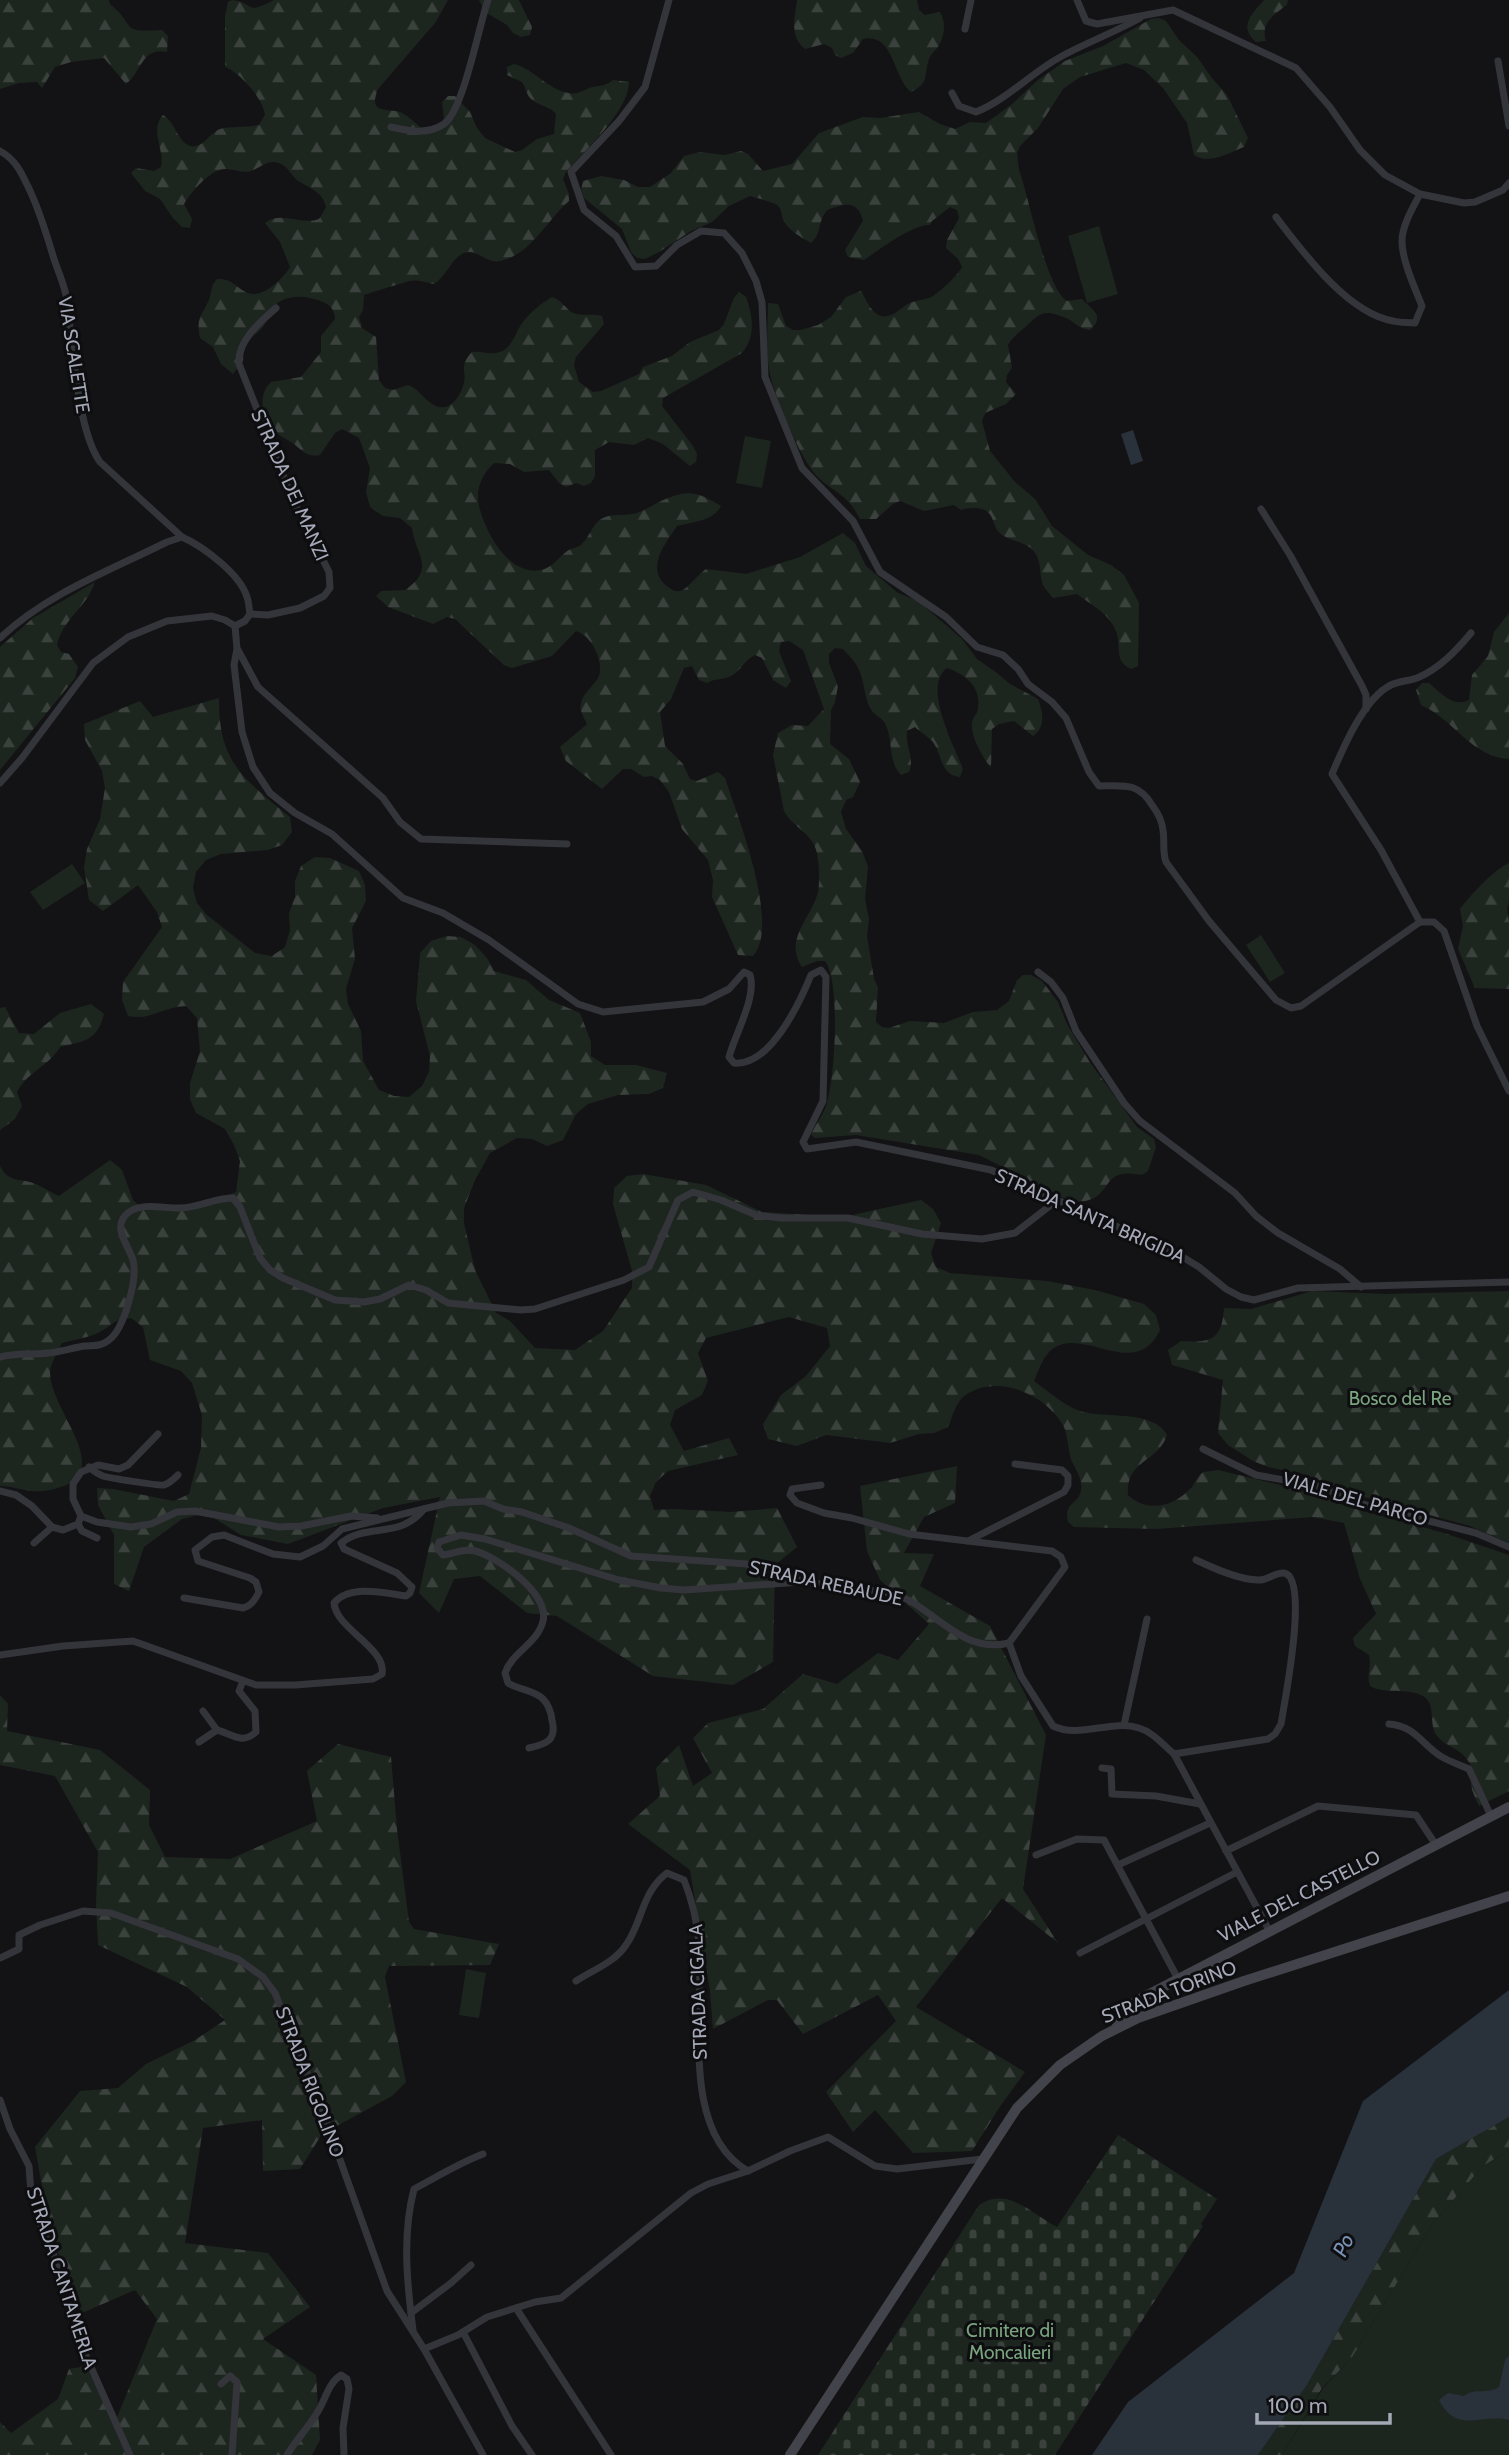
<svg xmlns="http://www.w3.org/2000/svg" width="1509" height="2455" font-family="Cabin,sans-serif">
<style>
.green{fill:#1d251f}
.forest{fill:url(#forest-firs)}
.cemetery{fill:url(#cemetery-stones)}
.water{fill:#29313a}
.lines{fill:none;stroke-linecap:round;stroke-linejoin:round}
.street{stroke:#34353b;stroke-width:7}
.secondary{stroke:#42434b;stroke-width:10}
.labels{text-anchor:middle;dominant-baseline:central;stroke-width:6;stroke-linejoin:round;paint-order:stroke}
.street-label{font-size:19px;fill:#a4a8b7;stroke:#0e0e10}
.park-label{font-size:19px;fill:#79a47f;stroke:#0e0e10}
.water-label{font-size:21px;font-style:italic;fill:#7893b5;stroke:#0e0e10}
</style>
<defs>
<pattern id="forest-firs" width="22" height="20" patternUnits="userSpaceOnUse" patternTransform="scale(1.75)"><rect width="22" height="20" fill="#1d251f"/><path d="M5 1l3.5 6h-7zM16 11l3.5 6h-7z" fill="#3b423d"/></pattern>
<pattern id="cemetery-stones" width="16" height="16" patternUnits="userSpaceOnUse" patternTransform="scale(1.75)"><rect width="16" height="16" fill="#1d251f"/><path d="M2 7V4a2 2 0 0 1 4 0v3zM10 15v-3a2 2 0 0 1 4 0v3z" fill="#3b423d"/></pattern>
</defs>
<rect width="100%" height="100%" fill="#131315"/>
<g class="green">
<polygon points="1099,226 1118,294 1087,303 1068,236"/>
<polygon points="745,436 771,441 762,488 736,483"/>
<polygon points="72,864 85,883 43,910 30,892"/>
<polygon points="1261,935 1285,973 1270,982 1246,945"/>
<polygon points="466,1969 486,1973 479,2018 459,2015"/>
<polygon points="1509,2150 1509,2455 1282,2455 1323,2388 1351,2359 1433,2223 1483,2166"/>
</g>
<g class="forest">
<path d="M0 0H109L110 4C137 26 118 33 162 30L168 36 167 52C142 46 141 73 126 84L104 58 71 62 55 67 42 88 37 82 19 83 0 89Z"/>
<path d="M232 0C257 3 243 16 274 0H448L435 23 378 89C368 114 385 108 400 112 408 115 417 125 424 130L439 126 444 118 442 102 448 96H455L470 112 477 128 485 138 515 152 522 150 537 139 554 134 556 114C549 105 537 106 530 98 526 94 526 87 522 82L507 75V67L514 64C536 69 553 97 578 93 583 91 588 88 593 87 602 85 606 86 613 80L629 82C629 111 585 150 566 172L563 179 569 194V201C546 221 532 254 500 261 486 264 477 248 464 253 450 259 447 276 434 284 428 283 417 279 410 281 395 285 379 290 364 295L363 310 359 317 362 328 376 337 379 380 385 388 393 390 408 385C419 389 424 400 434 405 449 414 462 395 464 382 466 377 463 371 464 366 465 360 468 356 472 352 480 351 487 354 495 353 513 351 514 333 523 322 531 312 540 304 552 297 561 300 564 306 571 312 580 317 592 313 602 316L604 324 576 357 574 365 579 382 593 392 601 391 639 374 643 367 672 356 690 342 719 330 724 324 734 298 739 292 746 297C753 315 756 337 742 353L663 398 662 406 693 446 697 454 696 462 690 466 663 444 648 438 634 445 609 442 595 450V476L591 483 584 486 576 483 566 487 559 483 549 470 524 472 510 464 494 463C482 474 475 490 479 506 485 532 509 577 541 570 553 567 557 559 566 552 570 548 577 548 581 545 589 538 592 525 601 519 611 513 622 516 632 514 641 513 649 507 657 503 686 489 695 490 721 506 713 521 693 522 677 526 665 544 644 569 668 587 672 590 677 593 683 590 687 588 699 574 706 569L746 574 800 557 843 533 855 543 866 566 898 593 918 601 962 639 977 659 997 673 1010 684 1038 699C1043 712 1046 727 1033 736L1014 721 999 724 992 729 991 768C983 757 970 737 972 722 973 716 978 714 978 708 981 686 965 674 947 668 922 686 954 746 963 769L960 777C940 775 943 756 933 742 929 737 920 732 915 727L907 731C905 746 915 759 909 772L901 775C887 760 894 741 885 723 881 717 874 715 870 708 863 694 865 679 857 666 854 660 848 655 843 649L835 648 829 654V663L838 686 835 702 831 710 830 744 849 759 860 782 853 797 846 800 841 812 846 829 862 851 868 866 865 899 869 919 867 936 874 979 878 987 876 1022 882 1027 889 1028 910 1021 944 1023 973 1012 997 1010 1009 1001 1017 980 1023 975H1031L1042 981 1058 1002 1067 1024 1089 1061 1137 1127 1154 1139 1156 1147 1148 1171 1142 1175C1102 1167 1113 1192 1089 1200 1084 1202 1078 1201 1072 1202L979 1155 856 1135 815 1138 811 1135C815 1125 823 1115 826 1106 835 1081 841 981 825 961H817L802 967C783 940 812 917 818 892 820 882 819 863 817 853 813 833 793 828 784 811L773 755 778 733 792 725 808 726 824 709 803 650 789 641 781 642 779 651 791 681 786 688 773 680 762 658 755 655C744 660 741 671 731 676 723 680 715 678 707 683L699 680 692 666 684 668 671 699 660 712 665 746 683 764 690 779 697 781 718 772 725 778C737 815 781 925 753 956L738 955 712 897 713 880 708 860 682 829 669 792 660 780 652 776 644 777 631 769H623L602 789 566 761 560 747 587 724C584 718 579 710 581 703 583 693 595 685 599 676 604 660 591 635 576 631L552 656 512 668 504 665 455 619 447 617 433 624 388 607 376 596 381 591 405 590C437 568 415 555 412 528L400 518 383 516 370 507 366 492 370 468 359 438 342 429 335 433 320 455C305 458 302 449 291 442 283 437 274 433 269 424 261 411 259 393 271 382L301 377 321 352V336L335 319C334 307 329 304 318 300 301 294 278 295 269 313 267 318 266 324 262 328 257 334 250 338 245 343L243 361 233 374 221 364 213 347 200 338C196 316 201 318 209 300 212 292 210 286 217 279 234 279 234 287 248 293 262 299 283 279 290 267L280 242 265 223C281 210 301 226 319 219L326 207C323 193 312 189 300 182 292 178 289 167 281 164 269 158 262 167 251 171 242 174 233 168 224 169 209 171 192 191 184 204L192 219 190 228 182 227 173 218 160 199 145 191 131 173 136 168 154 171 161 167C165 149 149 131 163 115 175 122 176 138 188 145 201 152 209 133 220 129 232 126 246 128 259 125L265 115C263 99 240 72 225 67V16L228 2Z"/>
<polygon points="479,0 519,0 532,27 530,35 521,37 513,33 507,25 485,12"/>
<path d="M797 0H917L919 10 925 15 940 12C946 23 945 34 939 45 937 50 930 54 929 59 923 75 931 82 911 92 893 78 894 32 863 39L853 53 841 58 835 55 832 48 824 44 805 49C789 36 795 18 797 0Z"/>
<path d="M1264 0H1288L1287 5C1274 14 1260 24 1266 41L1256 42C1238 26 1252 14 1264 0Z"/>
<path d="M1159 18 1166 21 1179 40 1197 57 1211 77 1227 95 1248 138 1244 147C1228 153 1210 165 1194 155L1187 123 1163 88 1144 70 1126 63 1080 77 1063 89 1038 128 1020 146 1017 153 1019 170C1029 197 1046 288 1067 301L1082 299C1092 310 1106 315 1090 330 1079 329 1075 322 1066 318 1042 308 1040 314 1023 329 1017 334 1012 338 1008 345L1012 368 1007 375 1006 382 1016 394 1006 404 985 413 982 421 990 451 1015 482 1035 499 1052 526 1088 555 1111 565 1124 575 1139 603 1138 666 1131 669C1112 660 1123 644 1115 629 1108 613 1090 604 1077 594L1053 598C1050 594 1045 589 1043 585 1039 574 1042 563 1035 553 1027 540 1006 542 998 531 992 523 994 513 982 509 975 507 967 508 961 510L954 505 924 511 900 501 893 504 876 519H860C846 491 832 493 815 474 800 457 775 397 770 374 765 352 768 326 768 303L778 304 786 326 793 330H801L818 325 831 317 846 297 861 291C866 299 871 313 881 316 892 319 901 307 910 303 917 300 925 300 931 297 938 294 959 274 962 267L958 259 946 248 947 240 959 218 957 210 950 207 932 221 930 225C915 223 878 250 864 260L848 257 845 250 863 221C860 208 853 202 839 206 834 208 828 208 825 213 818 223 821 235 811 243 801 237 789 231 784 221 781 215 782 209 777 205 775 203 754 197 750 196L729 206 712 222 691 231 659 252 645 259 637 258 631 252 622 229 584 198 581 190 583 181 601 176 624 180 638 187H650L671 173 684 156 700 152 725 155 741 151 748 154 763 171 792 164 819 133 863 117 880 118 919 112 940 124 955 129 970 122 986 123 1011 105 1038 80 1065 61 1103 46 1151 19Z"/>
<path d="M95 582C87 607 62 620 57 645L61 652 69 654 78 667 75 678 0 770V647L33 618Z"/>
<path d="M1509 613V759C1471 757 1455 720 1421 705L1416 690 1422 683H1429C1441 693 1453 708 1469 700L1472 675 1488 656 1494 632Z"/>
<path d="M219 698C218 763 244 779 290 817L292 832 282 845 268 850 221 854 206 860 196 872 193 888 197 903 207 915 255 953 272 956 285 947 290 930 289 913 295 897V881L301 866 315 857 330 858 359 871 365 885 366 901 352 928 355 959 346 989 348 1004 361 1031 363 1061 379 1090 394 1096 409 1097 422 1086 429 1072 430 1056 416 1001 420 953 431 941 446 936 461 937 475 945 487 958 494 971 526 980 549 1000 580 1013 591 1042V1056L605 1065H636L667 1073 663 1088 649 1094 618 1095 588 1104 576 1114 563 1140 547 1146 532 1139 517 1138 490 1153 475 1180 464 1208V1223L475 1270 496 1313 510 1321 535 1348 575 1350 603 1331 632 1288V1271L613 1204 614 1188 627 1176 643 1174 706 1185 762 1212 843 1217 921 1200 933 1209 941 1223 931 1253 936 1267 950 1273 1047 1281 1095 1290 1144 1304 1156 1315 1160 1330C1134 1384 1080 1321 1049 1352 1042 1359 1038 1372 1034 1381 1048 1391 1063 1405 1080 1411 1104 1419 1153 1409 1167 1435 1159 1462 1125 1460 1128 1495 1148 1514 1175 1506 1192 1487 1195 1483 1198 1476 1202 1473 1205 1471 1213 1471 1218 1470L1322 1495 1345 1506 1444 1533 1509 1555V1791L1479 1806C1476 1799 1472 1792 1471 1785 1471 1777 1473 1771 1470 1764 1462 1748 1447 1748 1437 1736 1428 1725 1437 1704 1423 1696 1406 1687 1386 1695 1370 1686 1366 1675 1372 1666 1369 1655L1355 1646 1353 1638 1376 1614 1360 1579 1344 1523 1313 1517 1157 1529 1074 1527 1068 1522C1063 1502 1079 1505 1081 1490 1083 1478 1075 1469 1071 1459 1068 1449 1068 1437 1064 1427 1047 1394 994 1371 962 1398 955 1405 952 1418 948 1427L934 1433 919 1434 890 1443 826 1435 797 1446 768 1439 763 1424 781 1395 806 1376 830 1346 827 1328 789 1317 706 1338 698 1353 708 1381 702 1395 675 1410 670 1425 684 1451 729 1438 738 1455 668 1471 656 1482 650 1496 654 1510 674 1509 731 1512 777 1508 797 1547 775 1565 773 1662 733 1685 653 1676 557 1616 527 1613 480 1576 454 1579 439 1613 419 1593 440 1497 383 1508 288 1544 241 1535 214 1518 198 1515 182 1519 144 1547 129 1591 114 1584V1535L98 1505 97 1488 113 1489 174 1501 189 1494 201 1448 202 1415 192 1383 181 1371 150 1360 143 1327 131 1318C110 1320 113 1326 96 1334 85 1338 73 1340 62 1343 58 1351 50 1364 50 1373 51 1415 126 1480 43 1491 29 1493 14 1486 0 1486V1166C9 1183 19 1178 33 1183 42 1186 50 1192 59 1196L110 1160 122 1170 133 1200 145 1211 160 1206 206 1204 236 1192 240 1161 234 1145 225 1129 196 1113 190 1099V1083L200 1051 197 1018 186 1006C162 1007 150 1021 128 1016L122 1000 123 982 162 927 157 912 138 885 103 911 89 900 84 867 87 849 100 819 105 788 102 771 85 740 84 724 140 701 153 717Z"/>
<path d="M1509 863V901L1507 909 1509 922V989L1475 988 1458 949 1463 926 1460 909C1471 895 1493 870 1509 863Z"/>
<path d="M91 1004 104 1014C97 1041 85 1041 60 1047 46 1069 29 1070 17 1092L22 1106 15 1119 0 1130V1008L5 1007 19 1033 34 1034 60 1013Z"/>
<path d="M1312 1291 1386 1294 1509 1291V1543L1470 1526 1353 1494 1307 1475 1268 1467 1253 1461 1228 1445 1218 1433 1223 1380 1172 1365 1168 1350 1181 1341C1211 1343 1222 1340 1224 1308L1251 1309Z"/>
<polygon points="957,1466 955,1503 924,1517 904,1553 934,1554 920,1586 990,1626 1046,1735 1023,1889 1058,1943 1002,1898 916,2007 1025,2072 1001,2105 972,2151 913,2153 875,2110 853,2132 826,2092 896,2021 878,1995 803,2034 777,2000 768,2000 713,2029 710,1991 690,1870 628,1824 660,1796 656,1768 679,1745 693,1786 712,1773 693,1738 708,1723 763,1709 803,1674 837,1684 878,1653 898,1660 929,1624 880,1580 867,1551 860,1486"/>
<polygon points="0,1695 8,1704 7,1731 100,1750 150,1790 149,1825 165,1857 230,1859 317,1821 307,1771 338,1744 391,1757 397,1829 409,1922 414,1929 499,1944 490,1965 389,1966 385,1977 406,2082 392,2096 322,2134 300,2169 263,2171 262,2120 203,2128 185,2243 268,2253 310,2307 263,2339 316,2375 320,2440 312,2455 0,2455 0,2422 11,2433 58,2399 69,2369 86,2366 114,2425 157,2319 135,2290 82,2313 51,2236 35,2147 80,2091 118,2088 146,2064 195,2040 225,2020 187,1987 98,1945 96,1904 98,1852 55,1776 0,1765"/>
<polygon points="1509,2117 1509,2150 1483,2166 1433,2223 1351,2359 1322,2388 1282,2455 1258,2455 1307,2385 1436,2159"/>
</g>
<path class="cemetery" d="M1118 2135 1217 2199 1201 2224 1203 2226 1055 2455H818L979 2205C1008 2186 1032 2214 1057 2227Z"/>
<g class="water">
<polygon points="1133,430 1143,461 1131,465 1121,434"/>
<polygon points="1509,1990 1509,2117 1436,2159 1307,2385 1258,2455 1092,2455 1128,2402 1294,2273 1363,2101"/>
<path d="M1509 2356V2420C1481 2413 1457 2435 1439 2400L1448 2393 1464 2396C1475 2387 1487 2395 1499 2387L1505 2360Z"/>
</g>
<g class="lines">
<g class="street">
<path d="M669 0 645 87 619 121 571 172 584 210 616 236 635 267 656 266 677 245 701 231 724 233 742 253 756 281 762 302 765 377 802 468 853 521 880 572 946 617 977 647 1003 655 1018 669 1028 684 1052 702 1066 718 1089 772 1099 786C1124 786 1138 782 1152 805 1158 813 1162 820 1163 830 1165 842 1162 850 1166 862L1209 921 1276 1000 1291 1008 1301 1006 1420 922H1434L1444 931 1477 1026 1509 1091"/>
<polyline points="1077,0 1086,21 1097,24 1173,10 1296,68 1330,107 1360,150 1385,175 1420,194 1464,203 1475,202 1503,190 1509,183"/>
<polyline points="965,29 971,0"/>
<polyline points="1498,61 1509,126"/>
<path d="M952 93 959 106 976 112C1008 99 1032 72 1062 56 1088 42 1115 32 1140 18"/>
<path d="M391 127C408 131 428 135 444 124 463 112 479 25 488 0"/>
<path d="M0 151C17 160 23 176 31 193 41 215 47 236 54 259 58 271 63 282 66 295 73 338 76 428 100 462L182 537"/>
<path d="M1276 217C1303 252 1347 313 1393 321 1400 323 1408 322 1415 323L1422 306C1415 288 1402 261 1402 241 1402 226 1413 207 1420 194"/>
<polyline points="1261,509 1290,555 1362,686 1366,695 1366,709"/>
<path d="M250 614 268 615 300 608 324 596 330 588 329 572 293 500 239 364C237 341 260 322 276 308"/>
<path d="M235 626 237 649 234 665 242 732 253 767 270 793 295 813 332 834 403 898 443 913 489 940 578 1004 603 1012 703 1002 729 989 744 972 750 975C757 997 735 1034 729 1057L734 1063C770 1067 800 1002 811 975L821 970 826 977 823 1101 803 1142 807 1149 856 1142 991 1170 1176 1253 1199 1267 1226 1289 1241 1297 1254 1300 1298 1288 1509 1282"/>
<path d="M0 638C48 593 109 571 167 542L182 537C204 547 240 574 247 597 249 602 249 609 250 614L245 621 235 626"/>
<polyline points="238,650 258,687 383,798 400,822 421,839 567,844"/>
<polyline points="0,783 22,758 93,663 128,637 167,621 212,616 225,620 235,626"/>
<path d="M1420 922 1381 850 1332 774C1343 748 1364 698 1391 685 1399 681 1409 681 1417 678 1439 669 1456 651 1471 633"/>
<polyline points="1038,972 1051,982 1063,998 1076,1031 1124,1103 1140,1121 1235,1193 1256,1216 1278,1233 1340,1269 1361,1287"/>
<path d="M0 1357C15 1353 32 1355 48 1353 60 1352 72 1348 84 1346 95 1345 100 1347 109 1340 124 1329 138 1279 133 1260 129 1246 110 1226 129 1212 142 1202 166 1209 181 1208 199 1207 215 1198 233 1198L240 1207 260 1258 270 1270 283 1278 335 1300 364 1302 380 1299 409 1285 426 1290 448 1303 521 1310 535 1309 624 1280 649 1267 678 1200 693 1192 721 1200 756 1215 781 1218H848L922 1234 982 1239 1015 1233 1056 1201"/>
<polyline points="1203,1449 1256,1475 1317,1486 1362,1504 1476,1533 1509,1547"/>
<path d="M89 1467C94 1471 97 1474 103 1476 109 1478 160 1486 164 1485 170 1483 174 1479 178 1475"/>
<polyline points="821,1485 792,1489 790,1495 797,1503 824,1513 852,1518 909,1534 1052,1551 1061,1557 1065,1567 1009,1643"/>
<polyline points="0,1491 16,1495 32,1506 52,1527 63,1530 78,1524 81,1516 97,1522 131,1527 151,1524 177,1512 195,1511 279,1527 301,1526 351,1516 377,1518"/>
<polyline points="81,1516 73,1499 73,1484 81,1472 98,1465 119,1469 128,1465 158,1434"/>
<polyline points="78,1524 82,1531 97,1538"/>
<polyline points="968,1541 1064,1492 1068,1485 1068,1476 1062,1470 1015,1464"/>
<polyline points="34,1543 52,1527"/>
<path d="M184 1598 243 1608C251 1606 255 1600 259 1592L256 1582 250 1578 198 1561 195 1550 212 1537 224 1535 273 1554 300 1557 323 1546 342 1529 448 1503 484 1501 503 1509 522 1512 569 1528 631 1556 747 1564 805 1582 892 1593C934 1606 960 1655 1009 1643L1021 1676 1053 1726C1080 1739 1111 1719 1139 1728 1153 1732 1163 1745 1174 1754L1269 1930"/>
<path d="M0 1655 63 1646 133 1641 256 1685H295L373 1679 382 1674C387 1648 336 1629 334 1603 350 1584 384 1593 406 1596L410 1593 412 1587 397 1573 344 1549 341 1543C368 1522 399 1540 424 1509"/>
<polyline points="203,1711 217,1730"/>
<path d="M1389 1724C1416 1726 1422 1745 1442 1757 1451 1762 1460 1765 1469 1769L1491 1816"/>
<polyline points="1124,1725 1147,1619"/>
<path d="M199 1742 217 1730C232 1734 242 1745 256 1732L255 1711 239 1691 243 1681"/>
<path d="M529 1748C547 1744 557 1740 552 1720 551 1712 549 1705 543 1699 534 1690 519 1690 508 1683L505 1673C512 1652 538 1643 543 1621 550 1594 498 1557 475 1551 463 1548 454 1554 443 1555L437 1548 439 1542 461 1535 485 1539 619 1580 661 1588 684 1590 801 1582"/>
<path d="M1174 1754 1268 1739 1275 1734 1281 1724C1284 1704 1310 1576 1284 1573 1275 1572 1267 1581 1258 1580 1239 1580 1213 1568 1196 1560"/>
<polyline points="1102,1768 1111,1769 1112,1794 1156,1796 1200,1804"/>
<polyline points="1226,1851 1318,1806 1416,1815 1436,1845"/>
<polyline points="1036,1855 1077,1839 1104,1840 1178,1979"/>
<polyline points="1118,1865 1210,1823"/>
<polyline points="1080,1953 1237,1872"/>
<polyline points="0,1958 19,1949 19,1935 40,1925 83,1911 111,1913 238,1959 263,1977 275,1993 324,2115 387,2291 424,2349 483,2455"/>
<path d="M576 1981C593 1970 615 1962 626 1945 643 1921 641 1893 667 1873L684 1880C692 1900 697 1921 699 1943 705 2009 678 2131 748 2171L790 2151 828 2137 875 2166 897 2169 982 2159"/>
<polyline points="0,2100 10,2129 29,2166 31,2193 41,2225 64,2279 86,2356 130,2455"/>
<polyline points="516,2308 611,2455"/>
<polyline points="411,2313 451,2283 471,2265"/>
<path d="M413 2330C407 2283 402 2235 414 2189 437 2177 459 2163 483 2154"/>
<polyline points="463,2332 512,2426 532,2455"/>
<polyline points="424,2349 458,2335 487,2317 535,2302 561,2298 691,2193 708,2184 748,2171"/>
<polyline points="221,2384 230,2376 237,2382 232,2455"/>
<path d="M287 2455C296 2440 308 2428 317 2413 326 2400 327 2384 341 2375L347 2379 349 2389 343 2428 344 2455"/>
</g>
<g class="secondary">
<polyline points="1116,2028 1121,2017 1136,2001 1509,1807"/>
<polyline points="790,2455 1017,2108 1060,2065 1102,2036 1138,2018 1244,1981 1509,1896"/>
</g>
</g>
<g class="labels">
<g class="street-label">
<text transform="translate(74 355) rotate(81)">VIA SCALETTE</text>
<text transform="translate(290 485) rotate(66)">STRADA DEI MANZI</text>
<text transform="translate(1090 1216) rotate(24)">STRADA SANTA BRIGIDA</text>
<text transform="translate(1355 1499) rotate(16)">VIALE DEL PARCO</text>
<text transform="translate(826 1583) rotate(12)">STRADA REBAUDE</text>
<text transform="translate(1299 1896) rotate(-27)">VIALE DEL CASTELLO</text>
<text transform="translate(698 1992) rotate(-92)">STRADA CIGALA</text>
<text transform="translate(1169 1992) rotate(-21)">STRADA TORINO</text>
<text transform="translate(310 2082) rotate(69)">STRADA RIGOLINO</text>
<text transform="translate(62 2278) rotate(72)">STRADA CANTAMERLA</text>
</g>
<g class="park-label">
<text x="1400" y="1398">Bosco del Re</text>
<text x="1010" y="2330">Cimitero di<tspan x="1010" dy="22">Moncalieri</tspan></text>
</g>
<g class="water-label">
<text transform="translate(1343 2245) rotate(-64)">Po</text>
</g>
</g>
<path d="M1257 2413v10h133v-10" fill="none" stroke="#a4a8b7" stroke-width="3.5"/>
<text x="1268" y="2413" font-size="21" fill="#a4a8b7" stroke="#0e0e10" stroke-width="5" paint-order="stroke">100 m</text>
</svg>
